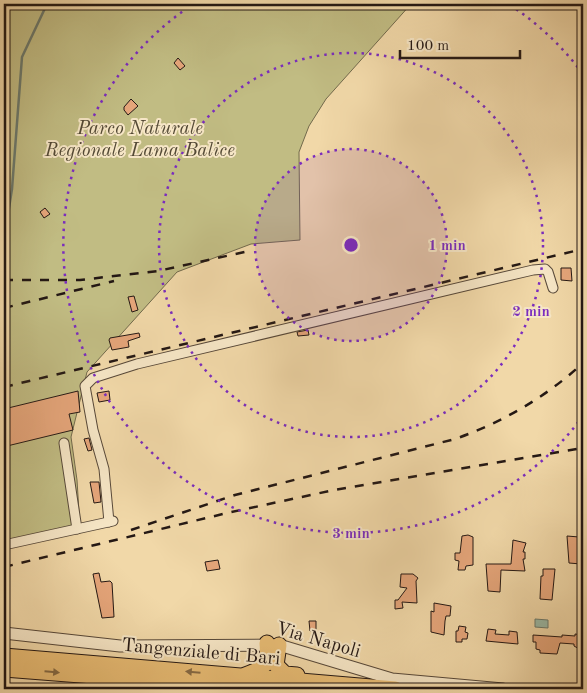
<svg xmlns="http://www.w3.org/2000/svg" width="587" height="693" font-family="'Old Standard TT',serif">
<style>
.green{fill:#c1bc83;stroke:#726a4c}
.water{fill:#9bbaa7;stroke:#6b796c}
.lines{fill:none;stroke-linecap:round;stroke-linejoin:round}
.stream{stroke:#6b796c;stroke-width:2.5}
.building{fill:#e6a67b;stroke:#241814}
.minor-casing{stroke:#574839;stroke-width:11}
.tertiary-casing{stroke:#574839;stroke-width:13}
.trunk-casing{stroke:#241814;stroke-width:17}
.minor{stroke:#f6e6c6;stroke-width:9}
.tertiary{stroke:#f6e6c6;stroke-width:11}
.trunk{stroke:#e8bc74;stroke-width:15}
.rail{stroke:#241814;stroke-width:2.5;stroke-dasharray:9 9;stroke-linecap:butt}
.oneway{fill:#866a44}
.ring{fill:none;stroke:#7b2cbf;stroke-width:2.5;stroke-dasharray:2.5 5}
.labels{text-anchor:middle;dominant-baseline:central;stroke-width:4;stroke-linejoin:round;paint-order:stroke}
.park-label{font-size:19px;font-style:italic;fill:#534935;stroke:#f6e6c6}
.street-label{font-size:19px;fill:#241814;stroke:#f6e6c6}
.centre{fill:#7b2cbf;stroke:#f6e6c6;stroke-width:2.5}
.ring-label{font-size:15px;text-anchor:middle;font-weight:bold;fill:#7b2cbf;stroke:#f6e6c6;stroke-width:4;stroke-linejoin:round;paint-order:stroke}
</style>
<rect width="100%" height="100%" fill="#f1d8a8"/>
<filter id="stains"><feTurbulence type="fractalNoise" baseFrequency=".004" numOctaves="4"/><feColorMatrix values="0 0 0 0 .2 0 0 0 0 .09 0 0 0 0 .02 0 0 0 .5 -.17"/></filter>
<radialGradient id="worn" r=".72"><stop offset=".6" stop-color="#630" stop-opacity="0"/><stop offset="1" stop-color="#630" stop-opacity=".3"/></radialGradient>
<polygon class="green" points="4,4 411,4 326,99 309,126 299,152 300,240 251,244 177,272 87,372 71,437 77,480 80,528 4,543"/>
<polygon class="water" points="535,619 548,620 548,628 535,627"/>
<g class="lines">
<polyline class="stream" points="4,223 8,214 12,189 22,57 47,4"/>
</g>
<g class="building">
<polygon points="178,58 185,66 180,70 174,63"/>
<polygon points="131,99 138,106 128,115 124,110 124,107"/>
<polygon points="45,208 50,214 44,218 40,212"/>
<polygon points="561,268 571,268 572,281 561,280"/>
<polygon points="134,296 138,310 132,312 128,297"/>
<polygon points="308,330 309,335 298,336 297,332"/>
<polygon points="139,333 140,337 128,341 129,347 112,350 109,340 110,338"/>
<polygon points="78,391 80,412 69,414 73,430 7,446 4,432 4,409"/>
<polygon points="109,391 110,400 99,402 97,393"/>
<polygon points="89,438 92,450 88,451 84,439"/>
<polygon points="90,482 99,482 101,502 94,503"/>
<polygon points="468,535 473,537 473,565 466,566 465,570 458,570 459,561 455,560 455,553 460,553 462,536"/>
<polygon points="567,536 579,537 581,564 569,563"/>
<polygon points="513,540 526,543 523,552 525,552 525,559 523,559 525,571 501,570 500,592 488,591 486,564 511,564"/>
<polygon points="218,560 220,569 207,571 205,562"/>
<polygon points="543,569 555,569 552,600 540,599 541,576 543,576"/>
<polygon points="99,573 101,582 110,581 112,583 114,617 102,618 93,574"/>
<polygon points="401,574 413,574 418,578 416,581 417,603 402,602 403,608 395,609 395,600 398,600 407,588 400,587"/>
<polygon points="434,603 451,606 450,616 446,616 445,621 444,635 431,632 431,611 434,612"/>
<polygon points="309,621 316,621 316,630 310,631"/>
<polygon points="459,626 466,627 465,632 468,633 467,639 462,639 462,642 456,642 456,631 458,631"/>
<polygon points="488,629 496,630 495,634 509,635 509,631 517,632 518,644 486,641"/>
<polygon points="575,634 583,635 583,651 574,646 574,644 560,643 557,654 540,653 540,650 536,649 536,642 533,642 533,635 562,637 562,635 575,636"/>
</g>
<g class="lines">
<defs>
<g id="minor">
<polyline points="64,443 77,529"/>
<polyline points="109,522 104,469 93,430 85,386 93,378 137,364 533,270 545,269 548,272 553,288"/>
<polyline points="4,545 113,521"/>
</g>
<g id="tertiary">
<polyline points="4,633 120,646 279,645 392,679 503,689"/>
<polyline points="115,689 126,689"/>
</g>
<g id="trunk">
<polyline points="279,645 276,665 285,674 297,675"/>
<polyline points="4,656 395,689"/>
<polyline points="4,669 259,689"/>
<path d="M245 675C265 668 269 666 267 643"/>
</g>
</defs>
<use href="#minor" class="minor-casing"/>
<use href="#tertiary" class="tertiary-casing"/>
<use href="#trunk" class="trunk-casing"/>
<use href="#minor" class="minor"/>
<use href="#tertiary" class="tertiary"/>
<use href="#trunk" class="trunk"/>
<g class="rail">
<polyline points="4,280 80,280 158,271 249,251"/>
<polyline points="4,308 114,281"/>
<polyline points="4,387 583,249"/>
<path d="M131 530 235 495 455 439C503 422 546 397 583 363"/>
<polyline points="4,567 227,513 334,490 583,448"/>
</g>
</g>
<defs><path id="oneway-solid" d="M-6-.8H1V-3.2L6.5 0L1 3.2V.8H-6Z" transform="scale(1.25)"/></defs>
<g class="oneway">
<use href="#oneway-solid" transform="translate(52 672) rotate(5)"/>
<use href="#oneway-solid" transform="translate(193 672) rotate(-175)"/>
</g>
<circle cx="351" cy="245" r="96" fill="#7b2cbf" fill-opacity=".12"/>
<g class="ring">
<circle cx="351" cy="245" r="96"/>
<circle cx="351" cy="245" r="192"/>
<path d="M583 416A288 288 0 1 1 192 5M510 5A288 288 0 0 1 583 74"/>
</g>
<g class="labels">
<g class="park-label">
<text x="140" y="129">Parco Naturale<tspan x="140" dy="22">Regionale Lama Balice</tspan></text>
</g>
<g class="street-label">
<text transform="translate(318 641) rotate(16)">Via Napoli</text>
<text transform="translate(201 653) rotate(5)">Tangenziale di Bari</text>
</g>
</g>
<circle cx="351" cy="245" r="8" class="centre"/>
<g class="ring-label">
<text x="447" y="250">1 min</text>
<text x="531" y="316">2 min</text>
<text x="351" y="538">3 min</text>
</g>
<rect width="587" height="693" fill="none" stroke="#f1d8a8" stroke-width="20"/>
<rect x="5" y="5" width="577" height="683" fill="none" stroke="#241814" stroke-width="2.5"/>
<rect x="10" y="10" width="567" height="673" fill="none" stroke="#241814"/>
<path d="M400 50v8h120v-8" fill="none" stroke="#241814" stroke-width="2.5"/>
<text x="407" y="50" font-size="15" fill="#241814" stroke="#f6e6c6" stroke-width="4" paint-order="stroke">100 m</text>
<rect width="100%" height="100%" filter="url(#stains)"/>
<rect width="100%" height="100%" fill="url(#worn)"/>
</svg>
